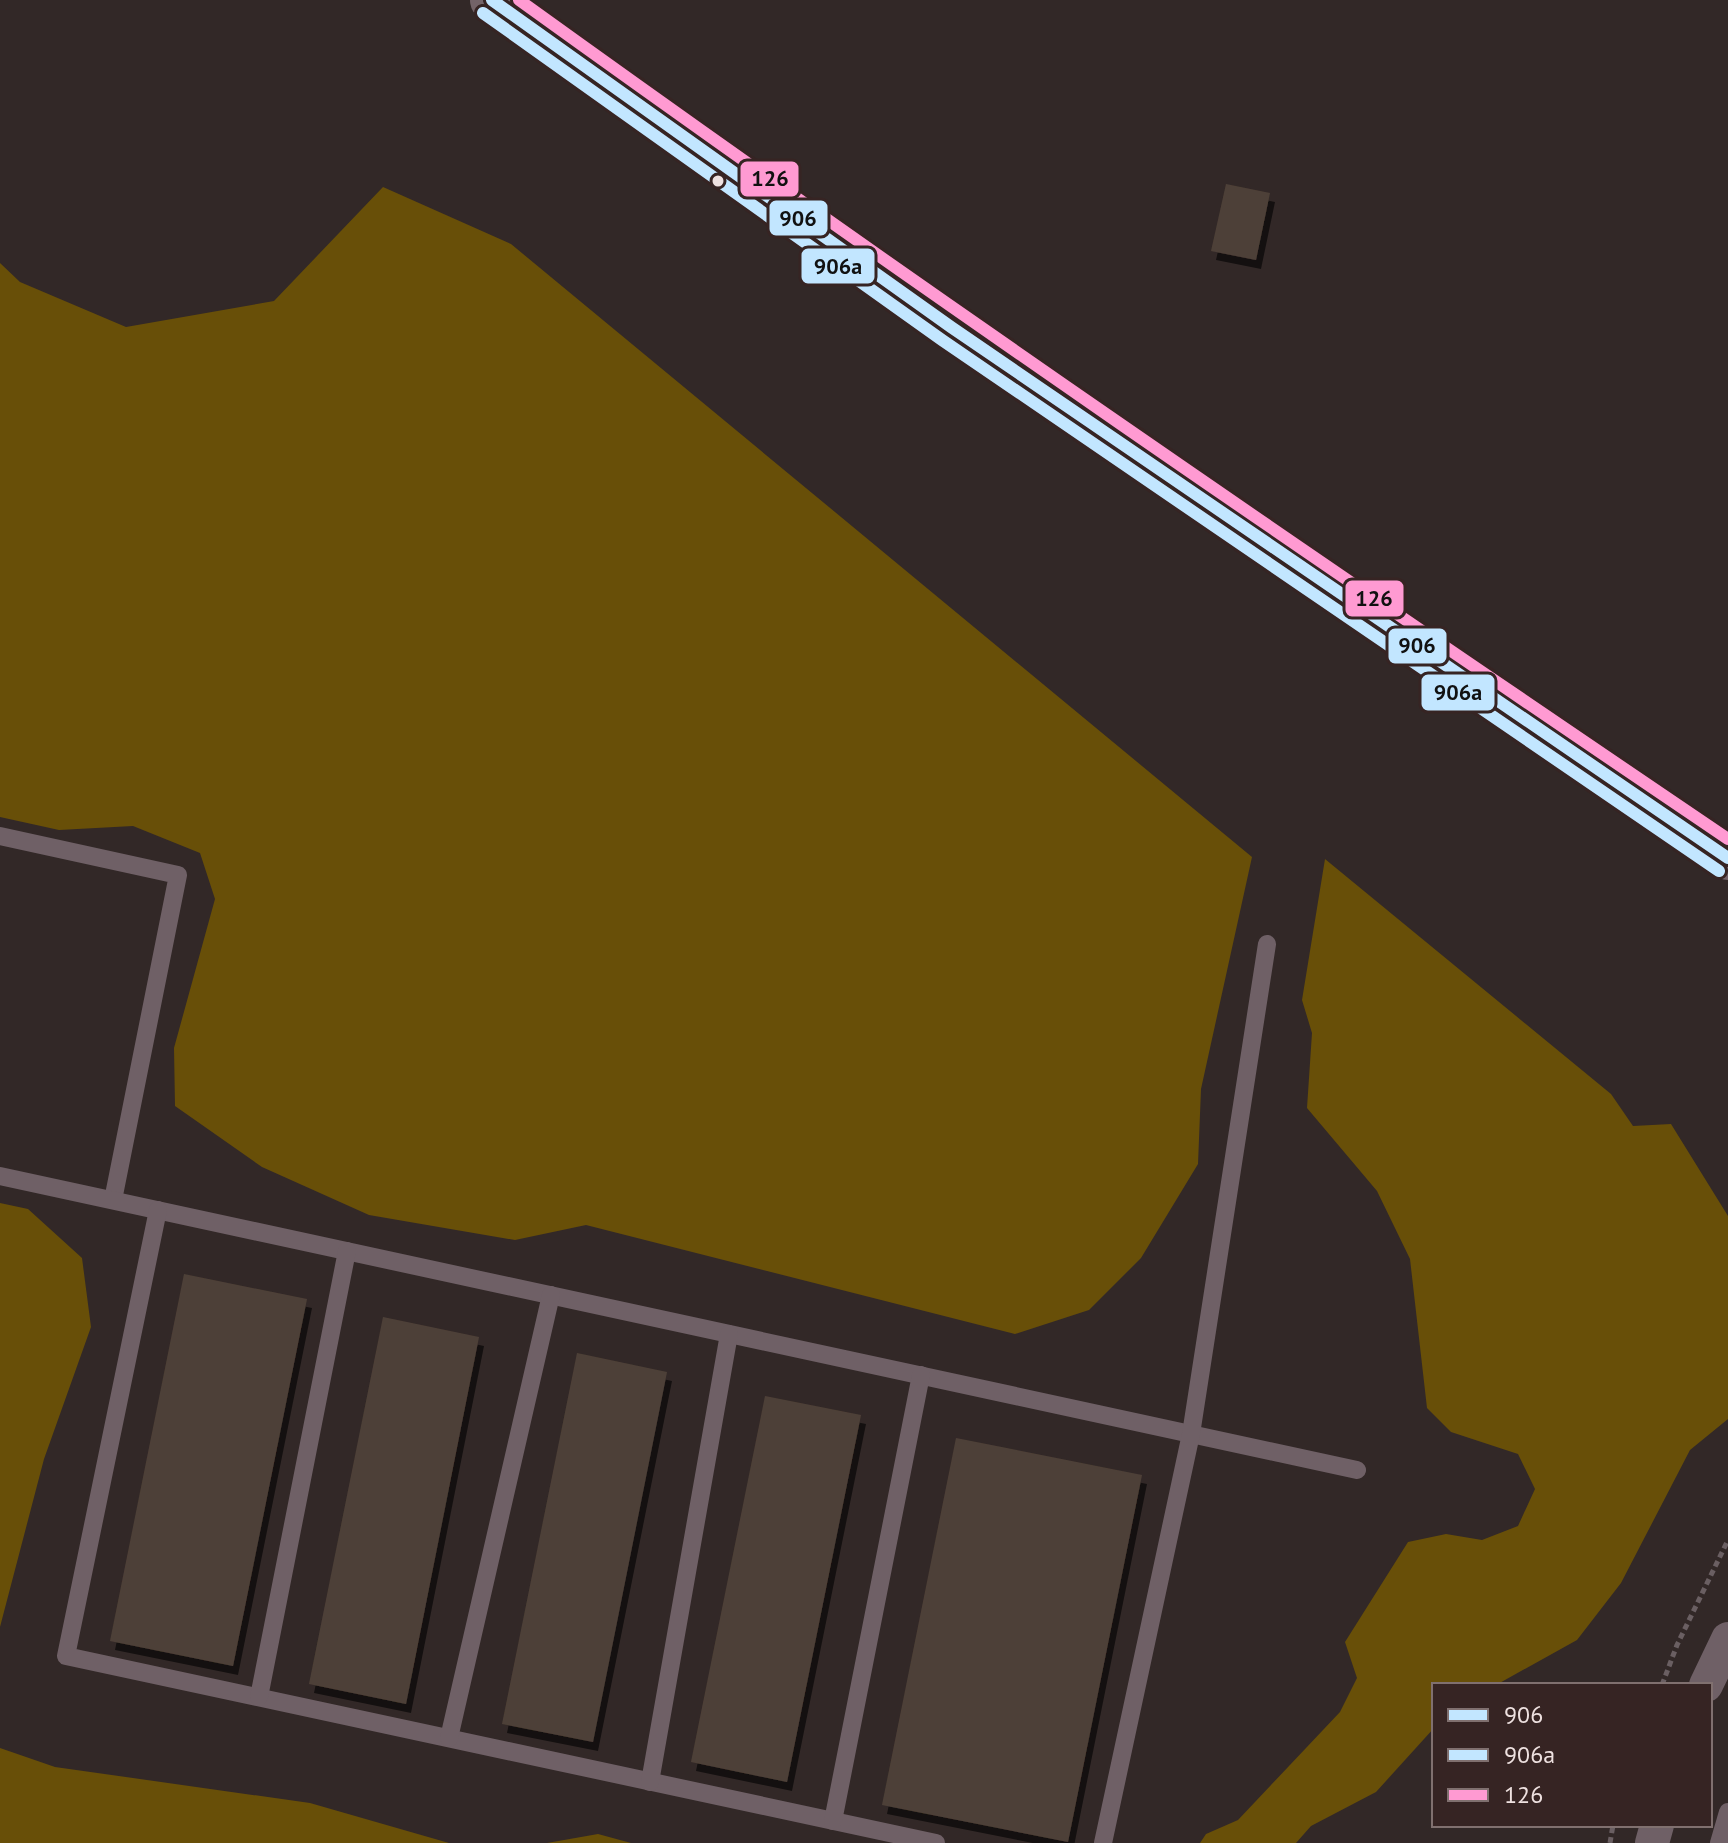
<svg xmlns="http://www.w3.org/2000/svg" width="1728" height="1843" font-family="'PT Sans',sans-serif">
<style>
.forest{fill:#684f08}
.building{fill:#4e4037;filter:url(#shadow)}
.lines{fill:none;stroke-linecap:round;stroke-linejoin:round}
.path{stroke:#6a5f62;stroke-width:5;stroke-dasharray:6 4;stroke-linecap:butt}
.lane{stroke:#6f6066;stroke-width:18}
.street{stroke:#6f6066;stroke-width:34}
.secondary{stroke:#736368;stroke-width:44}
.bus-1-casing{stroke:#362423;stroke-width:18}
.bus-2-casing{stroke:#362423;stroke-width:18}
.bus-3-casing{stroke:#362423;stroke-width:18}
.bus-1{stroke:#c2e6ff;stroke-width:12}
.bus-2{stroke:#c2e6ff;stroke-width:12}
.bus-3{stroke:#ff9ad2;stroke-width:12}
.bus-dot{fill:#eee1e0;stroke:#362423;stroke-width:3}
.line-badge{stroke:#362423;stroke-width:3}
.pale-badge-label{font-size:22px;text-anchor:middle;font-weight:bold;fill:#111}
</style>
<defs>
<filter id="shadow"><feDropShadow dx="5" dy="9" stdDeviation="0" flood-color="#0009"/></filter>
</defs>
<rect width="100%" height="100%" fill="#322827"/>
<g class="forest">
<polygon points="383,187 511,244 1252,857 1201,1089 1198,1164 1141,1258 1089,1310 1015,1334 586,1225 515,1240 369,1215 262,1167 175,1106 174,1048 215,899 200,853 133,826 59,830 0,817 0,263 20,282 126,327 274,301"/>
<polygon points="1325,859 1611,1094 1633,1126 1671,1124 1728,1216 1728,1419 1690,1450 1621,1583 1577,1640 1496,1685 1434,1685 1434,1728 1376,1792 1311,1826 1296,1843 1200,1843 1206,1834 1238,1820 1340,1712 1357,1678 1345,1642 1408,1542 1446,1534 1482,1540 1518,1526 1535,1489 1518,1454 1451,1432 1427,1408 1410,1259 1377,1191 1307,1108 1312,1033 1302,1000"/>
<polygon points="0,1203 28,1209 82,1258 91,1327 44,1459 0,1627"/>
<polygon points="0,1748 55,1767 310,1803 449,1843 0,1843"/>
<polygon points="598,1834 631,1843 547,1843"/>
</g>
<g class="building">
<polygon points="1226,184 1270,193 1256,260 1211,251"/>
<polygon points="184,1274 307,1299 233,1666 110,1641"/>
<polygon points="383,1317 479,1337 406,1704 309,1684"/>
<polygon points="577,1353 667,1372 593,1742 502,1724"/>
<polygon points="765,1396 861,1415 787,1782 691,1762"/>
<polygon points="956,1438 1142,1475 1068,1842 882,1805"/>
</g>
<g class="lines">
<g class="path">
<polyline points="1662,1685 1677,1645 1728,1540"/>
<polyline points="1610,1843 1613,1825"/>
</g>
<g class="lane">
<polyline points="0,836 178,875 113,1200"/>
<polyline points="0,1176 1357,1470"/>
<polyline points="158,1210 66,1656 936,1843"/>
<polyline points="259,1697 347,1251"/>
<polyline points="449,1738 551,1295"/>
<polyline points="650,1782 729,1334"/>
<polyline points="833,1821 921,1375"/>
<polyline points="1103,1843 1191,1434 1267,944"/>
<polyline points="1719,1843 1728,1812"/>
</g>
<g class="street">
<polyline points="1706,1685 1728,1639"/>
<polyline points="1652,1843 1657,1825"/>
</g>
<path class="secondary" d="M492 0C897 295 1312 577 1728 858"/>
<defs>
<polyline id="bus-1" points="492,0 951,327 1728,858"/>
<polyline id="bus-2" points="483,13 942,340 1719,871"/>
<path id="bus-3" d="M519 0C917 287 1322 564 1728 839"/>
</defs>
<use href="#bus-1" class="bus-1-casing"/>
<use href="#bus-2" class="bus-2-casing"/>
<use href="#bus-3" class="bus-3-casing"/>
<use href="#bus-1" class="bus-1"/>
<use href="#bus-2" class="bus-2"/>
<use href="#bus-3" class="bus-3"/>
</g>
<circle class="bus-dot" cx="718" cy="181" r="7"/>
<g class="line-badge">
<rect x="739" y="160" width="61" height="38" rx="8" fill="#ff9ad2"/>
<rect x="768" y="199" width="61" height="38" rx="8" fill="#c2e6ff"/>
<rect x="800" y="247" width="76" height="38" rx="8" fill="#c2e6ff"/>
<rect x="1344" y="579" width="61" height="39" rx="8" fill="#ff9ad2"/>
<rect x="1387" y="627" width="61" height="38" rx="8" fill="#c2e6ff"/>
<rect x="1420" y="673" width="76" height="39" rx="8" fill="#c2e6ff"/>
</g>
<g class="pale-badge-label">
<text x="770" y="186">126</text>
<text x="798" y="226">906</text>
<text x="838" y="274">906а</text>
<text x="1374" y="606">126</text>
<text x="1417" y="653">906</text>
<text x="1458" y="700">906а</text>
</g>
<rect x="1432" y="1683" width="280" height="144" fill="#362423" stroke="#80706f" stroke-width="2"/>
<rect x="1448" y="1709" width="40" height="12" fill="#c2e6ff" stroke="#80706f" stroke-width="2"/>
<text x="1504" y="1723" font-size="24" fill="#eee1e0">906</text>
<rect x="1448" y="1749" width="40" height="12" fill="#c2e6ff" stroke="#80706f" stroke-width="2"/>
<text x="1504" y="1763" font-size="24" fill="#eee1e0">906а</text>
<rect x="1448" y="1789" width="40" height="12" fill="#ff9ad2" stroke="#80706f" stroke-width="2"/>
<text x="1504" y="1803" font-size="24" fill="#eee1e0">126</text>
</svg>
